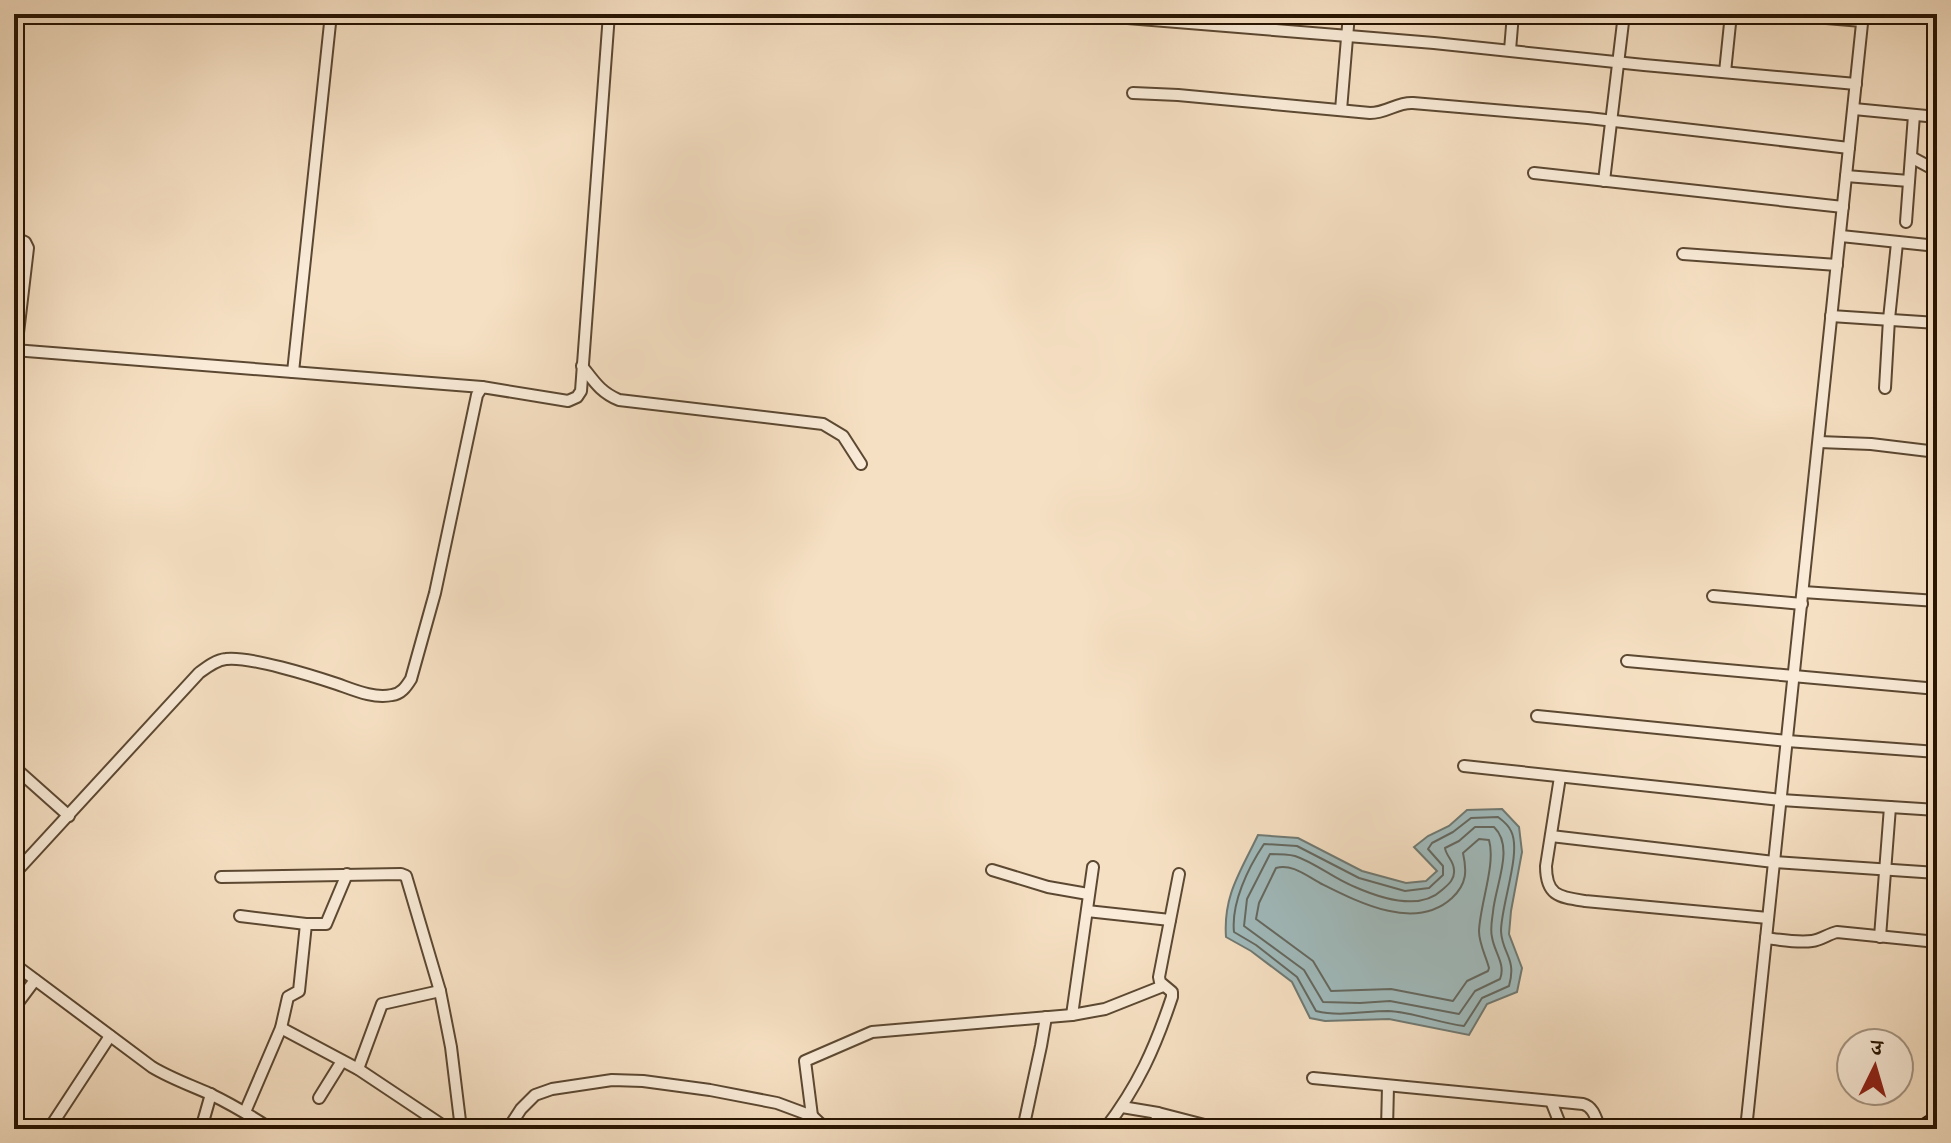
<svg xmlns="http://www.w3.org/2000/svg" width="1951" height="1143" font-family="'Gentium Book Plus','Noto Serif Devanagari',serif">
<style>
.water{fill:#a0bbbd;stroke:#707972;stroke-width:2}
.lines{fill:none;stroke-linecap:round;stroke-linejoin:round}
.shore{stroke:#646860;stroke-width:2}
.minor-casing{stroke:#5c4832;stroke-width:14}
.trunk-casing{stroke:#281502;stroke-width:20}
.minor{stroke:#f9ebd8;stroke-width:10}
.trunk{stroke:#ebc082;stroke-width:16}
</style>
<rect width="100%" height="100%" fill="#f6e0c3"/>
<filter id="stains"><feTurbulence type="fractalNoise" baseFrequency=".0025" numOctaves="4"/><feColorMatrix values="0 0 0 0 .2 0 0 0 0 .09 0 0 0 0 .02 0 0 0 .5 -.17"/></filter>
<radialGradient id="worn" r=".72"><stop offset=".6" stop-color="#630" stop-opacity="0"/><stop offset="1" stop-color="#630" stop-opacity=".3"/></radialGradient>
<path class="water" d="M1502 809 1519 827 1522 852 1511 911 1509 934 1522 968 1517 992 1487 1004 1469 1035 1389 1019 1325 1021 1310 1018 1292 982 1251 951 1226 937C1223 895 1241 871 1258 835L1298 838 1362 871 1406 883 1426 881 1437 871 1414 847 1428 836 1449 826 1467 810Z"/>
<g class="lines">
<g class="shore">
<path d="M1498 817C1502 820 1509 826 1511 831 1522 852 1501 905 1501 931 1502 954 1517 958 1509 986L1482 998 1464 1026C1439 1023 1413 1012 1388 1011 1364 1011 1340 1017 1316 1011L1297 977 1256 945 1234 932C1231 903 1248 868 1264 844L1297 846 1359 878 1405 891 1429 888 1443 875V866L1428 849 1432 843 1453 832 1471 818Z"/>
<path d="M1475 827H1494C1515 847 1495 886 1493 912 1492 920 1490 929 1492 937 1494 952 1506 964 1500 979L1475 991 1459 1014 1390 1001 1360 1003 1323 1002 1304 970 1244 926 1247 899 1270 854C1278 854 1287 854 1295 856 1316 863 1334 879 1355 887 1380 898 1420 911 1442 890 1449 884 1455 879 1454 870 1454 861 1446 856 1445 848L1459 841Z"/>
<path d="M1479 839 1489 840C1496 864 1480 904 1479 931 1479 944 1486 956 1489 968L1488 971 1467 981 1453 1001 1391 989 1331 991 1313 961 1256 919 1259 903 1276 868C1291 863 1307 876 1320 883 1358 902 1415 932 1452 898 1467 884 1467 871 1463 853Z"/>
</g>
<defs>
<g id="minor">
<polyline points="1778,14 1862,21"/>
<polyline points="1115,17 1434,43 1644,65 1856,84"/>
<polyline points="1510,50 1513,14"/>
<polyline points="1725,72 1731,14"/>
<path d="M1133 93 1178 95 1370 113C1387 113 1397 102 1413 103L1588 118 1849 148"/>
<polyline points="1854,109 1937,117"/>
<polyline points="1341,110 1349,14"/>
<polyline points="1911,157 1937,171"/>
<polyline points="1534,173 1843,207"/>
<polyline points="1846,176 1909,181"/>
<polyline points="1604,181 1624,14"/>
<polyline points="1906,222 1914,115"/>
<polyline points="1841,236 1937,246"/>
<polyline points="14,237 25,242 28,248 16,350"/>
<polyline points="1683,254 1837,265"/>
<polyline points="1831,316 1937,323"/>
<polyline points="14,350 482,387"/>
<path d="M582 366C594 381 600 392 619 400L823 424 843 436 861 464"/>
<polyline points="293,372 331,14"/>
<polyline points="1885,388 1889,319 1897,243"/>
<polyline points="1819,442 1871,444 1937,452"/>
<polyline points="1803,592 1937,601"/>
<polyline points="1713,596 1802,604"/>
<polyline points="1627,661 1937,689"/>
<polyline points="1537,716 1787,741 1937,752"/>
<polyline points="1464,766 1781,800 1937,810"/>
<polyline points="14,767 69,816"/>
<path d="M1560 777 1546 866C1546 896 1559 897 1585 901L1768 918"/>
<polyline points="1551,836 1774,862 1937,873"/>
<polyline points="992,870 1048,887 1088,894"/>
<path d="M14 874 199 673C207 667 216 660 226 659 249 656 313 676 337 684 354 690 374 699 392 695 401 694 406 687 411 679L435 593 477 395 482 387 568 401 577 397 581 391 609 14"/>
<polyline points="221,877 401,874 406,876 440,991 451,1047 461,1129"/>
<polyline points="1087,911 1170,920"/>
<polyline points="240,916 306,924 326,924 347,874"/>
<polyline points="1880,937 1890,807"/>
<path d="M1766 938C1781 940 1798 943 1812 941 1821 940 1828 934 1837 932L1937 942"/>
<path d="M14 964 152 1067C170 1078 190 1085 210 1094 231 1104 251 1116 271 1129"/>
<polyline points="14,1008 35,980"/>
<polyline points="1072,1015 1093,867"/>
<polyline points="281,1028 358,1069 448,1129"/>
<polyline points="358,1069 382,1004 440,991"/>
<path d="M1313 1078 1583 1104C1594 1107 1596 1119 1600 1129"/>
<polyline points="319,1098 342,1061"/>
<polyline points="1551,1101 1562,1129"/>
<polyline points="1122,1107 1158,1113 1220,1129"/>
<polyline points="245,1112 281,1028 288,997 299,991 306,924"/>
<polyline points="812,1116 805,1061 872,1032 1072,1015 1105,1009 1163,986"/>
<polyline points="49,1129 110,1036"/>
<polyline points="201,1129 211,1094"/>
<polyline points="508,1129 521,1109 535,1095 552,1089 612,1080 643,1081 710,1090 777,1103 812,1116 826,1129"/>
<polyline points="1023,1129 1041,1046 1046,1017"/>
<path d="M1105 1129C1138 1086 1155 1048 1172 997V992L1160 982 1159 977 1179 874"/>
<polyline points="1154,1129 1158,1113"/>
<polyline points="1387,1129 1388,1086"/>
<polyline points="1746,1129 1863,14"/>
</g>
<polyline id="trunk" points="1923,1129 1937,1120"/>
</defs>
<use href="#minor" class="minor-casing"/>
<use href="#trunk" class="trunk-casing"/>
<use href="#minor" class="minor"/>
<use href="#trunk" class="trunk"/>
</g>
<rect width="1951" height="1143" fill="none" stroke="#f6e0c3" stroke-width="48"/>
<rect x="16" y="16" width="1919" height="1111" fill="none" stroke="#281502" stroke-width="4"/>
<rect x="24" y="24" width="1903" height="1095" fill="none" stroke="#281502" stroke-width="2"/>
<g transform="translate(1875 1067) rotate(5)"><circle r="38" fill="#f9ebd8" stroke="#a59582" stroke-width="2"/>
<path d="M0-6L14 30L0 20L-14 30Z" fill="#8f2418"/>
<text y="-12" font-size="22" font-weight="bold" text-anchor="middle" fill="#281502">उ</text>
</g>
<rect width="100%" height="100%" filter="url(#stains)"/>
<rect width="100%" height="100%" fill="url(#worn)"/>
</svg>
